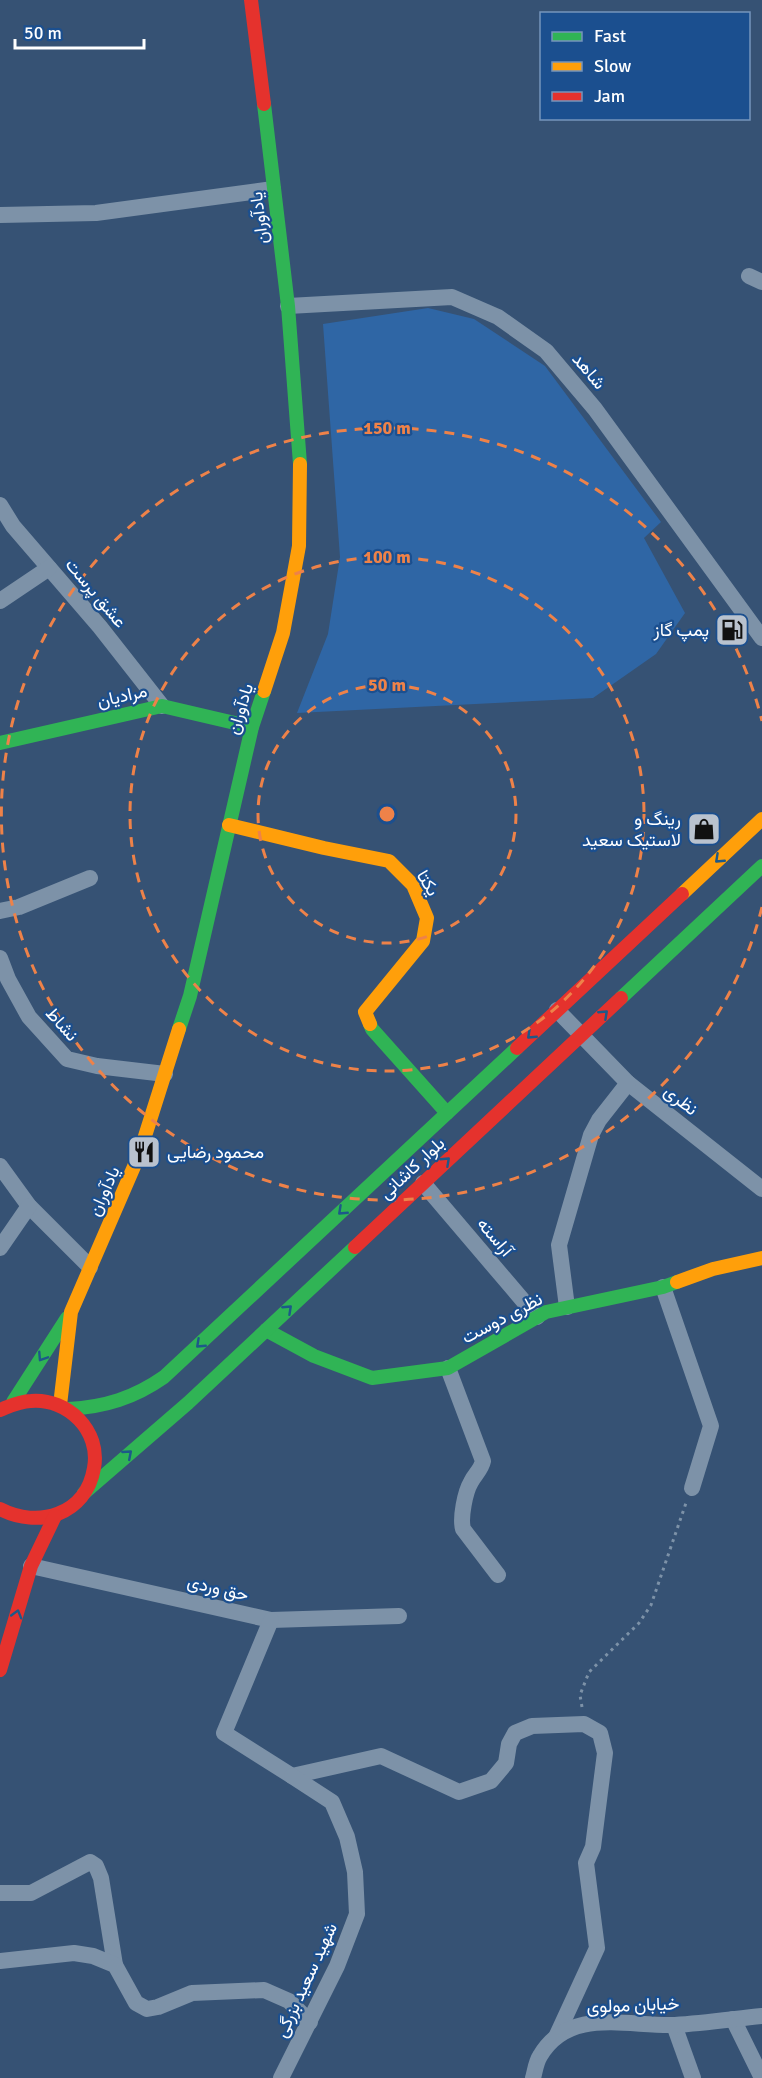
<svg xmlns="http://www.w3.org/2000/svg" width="762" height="2078" font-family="Signika,Vazirmatn,sans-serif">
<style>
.green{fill:#2f66a5}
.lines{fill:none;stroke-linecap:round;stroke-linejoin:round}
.path{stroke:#7d92a8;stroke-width:3;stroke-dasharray:3 4.5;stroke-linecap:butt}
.street{stroke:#7d92a8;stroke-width:16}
.fast{stroke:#30b455;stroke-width:14}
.slow{stroke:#ff9f0a;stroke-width:14}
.jam{stroke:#e5322d;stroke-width:14}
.oneway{stroke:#1d5989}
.ring{fill:none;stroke:#ee8249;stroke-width:3;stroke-dasharray:10 8}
.labels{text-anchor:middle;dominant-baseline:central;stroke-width:4.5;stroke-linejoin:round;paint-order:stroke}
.street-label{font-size:18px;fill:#fff;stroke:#1b4f8f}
.poi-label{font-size:18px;fill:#fff;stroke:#1b4f8f;text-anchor:end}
.centre{fill:#ee8249;stroke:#1b4f8f;stroke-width:3}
.ring-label{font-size:18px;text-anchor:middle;font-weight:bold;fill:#ee8249;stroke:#1b4f8f;stroke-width:4.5;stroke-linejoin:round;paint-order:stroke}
</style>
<rect width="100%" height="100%" fill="#365274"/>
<polygon class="green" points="428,308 474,319 545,366 661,522 644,538 685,613 656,654 593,698 297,713 328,634 340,557 323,324"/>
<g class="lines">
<polyline class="path" points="582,1707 580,1695 589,1672 639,1623 651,1605 686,1503"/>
<g class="street">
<polyline points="0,215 96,213 273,189"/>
<polyline points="749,276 762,282"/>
<polyline points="288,306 452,297 498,317 546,351 595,409 762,638"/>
<polyline points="0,505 13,526 100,627 162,706"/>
<polyline points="0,601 49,568"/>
<polyline points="0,911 19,907 90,878"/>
<polyline points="0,958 8,979 29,1017 67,1059 97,1066 165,1074"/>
<polyline points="557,1010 628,1083 762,1189"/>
<polyline points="0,1166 29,1206 90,1267"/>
<polyline points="423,1183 537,1317"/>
<polyline points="0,1248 29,1206"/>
<polyline points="663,1287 711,1426 692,1488"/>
<polyline points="567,1307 559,1245 591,1135 599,1120 628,1083"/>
<path d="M448 1368 483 1461C481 1470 475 1474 471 1482 465 1492 460 1518 463 1529L498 1575"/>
<polyline points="31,1566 271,1620 399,1616"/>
<polyline points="271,1620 224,1733 292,1776 381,1756 459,1792 491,1781 506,1763 509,1744 515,1733 532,1726 584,1724 600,1733 605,1753 593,1847 586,1863 597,1948 556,2037"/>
<polyline points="0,1893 31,1893 90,1862 96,1866 101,1878 115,1965"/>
<polyline points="0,1961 74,1953 93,1956 115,1965 136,2003 147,2009 158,2007 192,1993 264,1990 289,2001 310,2022"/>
<polyline points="733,2019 762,2078"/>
<polyline points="674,2025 693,2078"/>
<polyline points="281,2078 337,1966 357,1914 355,1872 347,1837 332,1802 292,1776"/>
<path d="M533 2078C535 2071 536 2062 540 2056 569 2006 629 2027 675 2025 704 2023 733 2019 762 2016"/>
</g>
<g class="fast">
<polyline points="264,104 288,306 300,464"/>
<polyline points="0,743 162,706 252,727"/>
<polyline points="621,998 762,866"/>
<polyline points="370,1024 372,1029 447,1113"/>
<polyline points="179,1029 190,996 252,727 264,691"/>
<polyline points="266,1330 314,1356 372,1378 448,1368 546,1312 663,1287 677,1282"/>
<polyline points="13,1402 67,1318"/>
<path d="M68 1409C105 1407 134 1398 164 1377L517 1048"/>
<polyline points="84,1493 188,1403 355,1247"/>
</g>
<g class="slow">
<polyline points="264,691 283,633 299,546 300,464"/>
<polyline points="229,825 324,848 389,861 413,885 427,918 423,941 365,1012 370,1024"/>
<polyline points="682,894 762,819"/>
<polyline points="677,1282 713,1269 762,1258"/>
<polyline points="60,1405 71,1312 139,1155 179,1029"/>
</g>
<g class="jam">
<polyline points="251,0 264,104"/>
<polyline points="517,1048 682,894"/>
<polyline points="355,1247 621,998"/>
<path d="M0 1410C10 1406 20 1401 31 1401 68 1398 101 1431 94 1468 86 1515 38 1529 0 1509"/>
<polyline points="0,1670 31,1566 55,1516"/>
</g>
</g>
<defs><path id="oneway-chevron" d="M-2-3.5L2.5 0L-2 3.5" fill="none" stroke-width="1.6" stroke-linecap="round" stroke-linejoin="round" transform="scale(1.5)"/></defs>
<g class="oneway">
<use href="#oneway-chevron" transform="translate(719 859) rotate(137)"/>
<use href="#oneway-chevron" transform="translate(604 1014) rotate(-43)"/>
<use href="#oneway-chevron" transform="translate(531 1035) rotate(137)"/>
<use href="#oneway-chevron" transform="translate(446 1161) rotate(-43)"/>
<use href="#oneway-chevron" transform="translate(342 1211) rotate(137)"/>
<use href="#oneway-chevron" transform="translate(288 1309) rotate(-43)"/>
<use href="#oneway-chevron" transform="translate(200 1344) rotate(137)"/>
<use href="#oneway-chevron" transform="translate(42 1357) rotate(123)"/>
<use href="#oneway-chevron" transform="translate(128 1454) rotate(-41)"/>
<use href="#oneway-chevron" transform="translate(17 1614) rotate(-74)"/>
</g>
<g class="ring">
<circle cx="387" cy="814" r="129"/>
<circle cx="387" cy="814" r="257"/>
<path d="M762 907A386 386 0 1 1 762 721"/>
</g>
<defs>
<symbol id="fuel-square" viewBox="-11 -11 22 22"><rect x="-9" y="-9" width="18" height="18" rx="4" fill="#b9c2ce" stroke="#1b4f8f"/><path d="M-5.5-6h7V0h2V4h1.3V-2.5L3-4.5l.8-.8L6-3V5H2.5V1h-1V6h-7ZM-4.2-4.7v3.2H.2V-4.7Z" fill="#111"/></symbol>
<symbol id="shop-square" viewBox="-11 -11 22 22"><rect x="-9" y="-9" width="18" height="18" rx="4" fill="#b9c2ce" stroke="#1b4f8f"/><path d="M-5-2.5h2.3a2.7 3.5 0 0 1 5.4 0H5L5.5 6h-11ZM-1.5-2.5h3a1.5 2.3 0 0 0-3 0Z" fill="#111"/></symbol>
<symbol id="restaurant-square" viewBox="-11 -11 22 22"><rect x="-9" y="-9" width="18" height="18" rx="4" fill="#b9c2ce" stroke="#1b4f8f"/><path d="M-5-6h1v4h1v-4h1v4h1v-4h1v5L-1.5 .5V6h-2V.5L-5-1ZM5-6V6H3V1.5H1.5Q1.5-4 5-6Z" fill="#111"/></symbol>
</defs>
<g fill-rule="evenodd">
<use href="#fuel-square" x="713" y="611" width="38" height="38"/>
<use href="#shop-square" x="685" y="810" width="38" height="38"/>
<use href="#restaurant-square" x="125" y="1133" width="38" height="38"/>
</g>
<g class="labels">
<g class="street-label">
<text transform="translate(259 218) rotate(-97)">یادآوران</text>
<text transform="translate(589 371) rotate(50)">شاهد</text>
<text transform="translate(96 593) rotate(50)">عشق پرست</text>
<text transform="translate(122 696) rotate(-13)">مرادیان</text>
<text transform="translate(240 709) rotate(-73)">یادآوران</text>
<text transform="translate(428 883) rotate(59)">یکتا</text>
<text transform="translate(62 1024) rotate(48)">نشاط</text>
<text transform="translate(681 1100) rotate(38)">نظری</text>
<text transform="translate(412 1168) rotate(-43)">بلوار کاشانی</text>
<text transform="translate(104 1191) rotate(-66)">یادآوران</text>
<text transform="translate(495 1237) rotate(50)">آراسته</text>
<text transform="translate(502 1318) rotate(-28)">نظری دوست</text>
<text transform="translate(218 1588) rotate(13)">حق وردی</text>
<text transform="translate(306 1980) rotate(-65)">شهید سعید بزرگی</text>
<text transform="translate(633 2005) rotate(-2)">خیابان مولوی</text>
</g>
<g class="poi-label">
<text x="709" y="630">پمپ گاز</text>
<text x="681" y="819">رینگ و<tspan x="681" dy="21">لاستیک سعید</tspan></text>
<text x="167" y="1152" text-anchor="start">محمود رضایی</text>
</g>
</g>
<circle cx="387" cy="814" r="9" class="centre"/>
<g class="ring-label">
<text x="387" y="434">150 m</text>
<text x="387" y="563">100 m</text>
<text x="387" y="691">50 m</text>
</g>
<rect x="540" y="12" width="210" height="108" fill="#1b4f8f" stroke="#7695bc" stroke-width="1.5"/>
<rect x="552" y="32" width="30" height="9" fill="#30b455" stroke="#7695bc" stroke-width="1.5"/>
<text x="594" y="42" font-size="18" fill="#ffffff">Fast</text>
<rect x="552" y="62" width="30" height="9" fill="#ff9f0a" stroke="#7695bc" stroke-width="1.5"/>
<text x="594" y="72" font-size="18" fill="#ffffff">Slow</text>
<rect x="552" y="92" width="30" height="9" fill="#e5322d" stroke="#7695bc" stroke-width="1.5"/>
<text x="594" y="102" font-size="18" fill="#ffffff">Jam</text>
<path d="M15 39v9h129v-9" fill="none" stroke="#ffffff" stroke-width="3"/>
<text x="24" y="39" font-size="18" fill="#ffffff" stroke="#1b4f8f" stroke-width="4.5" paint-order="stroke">50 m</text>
</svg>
